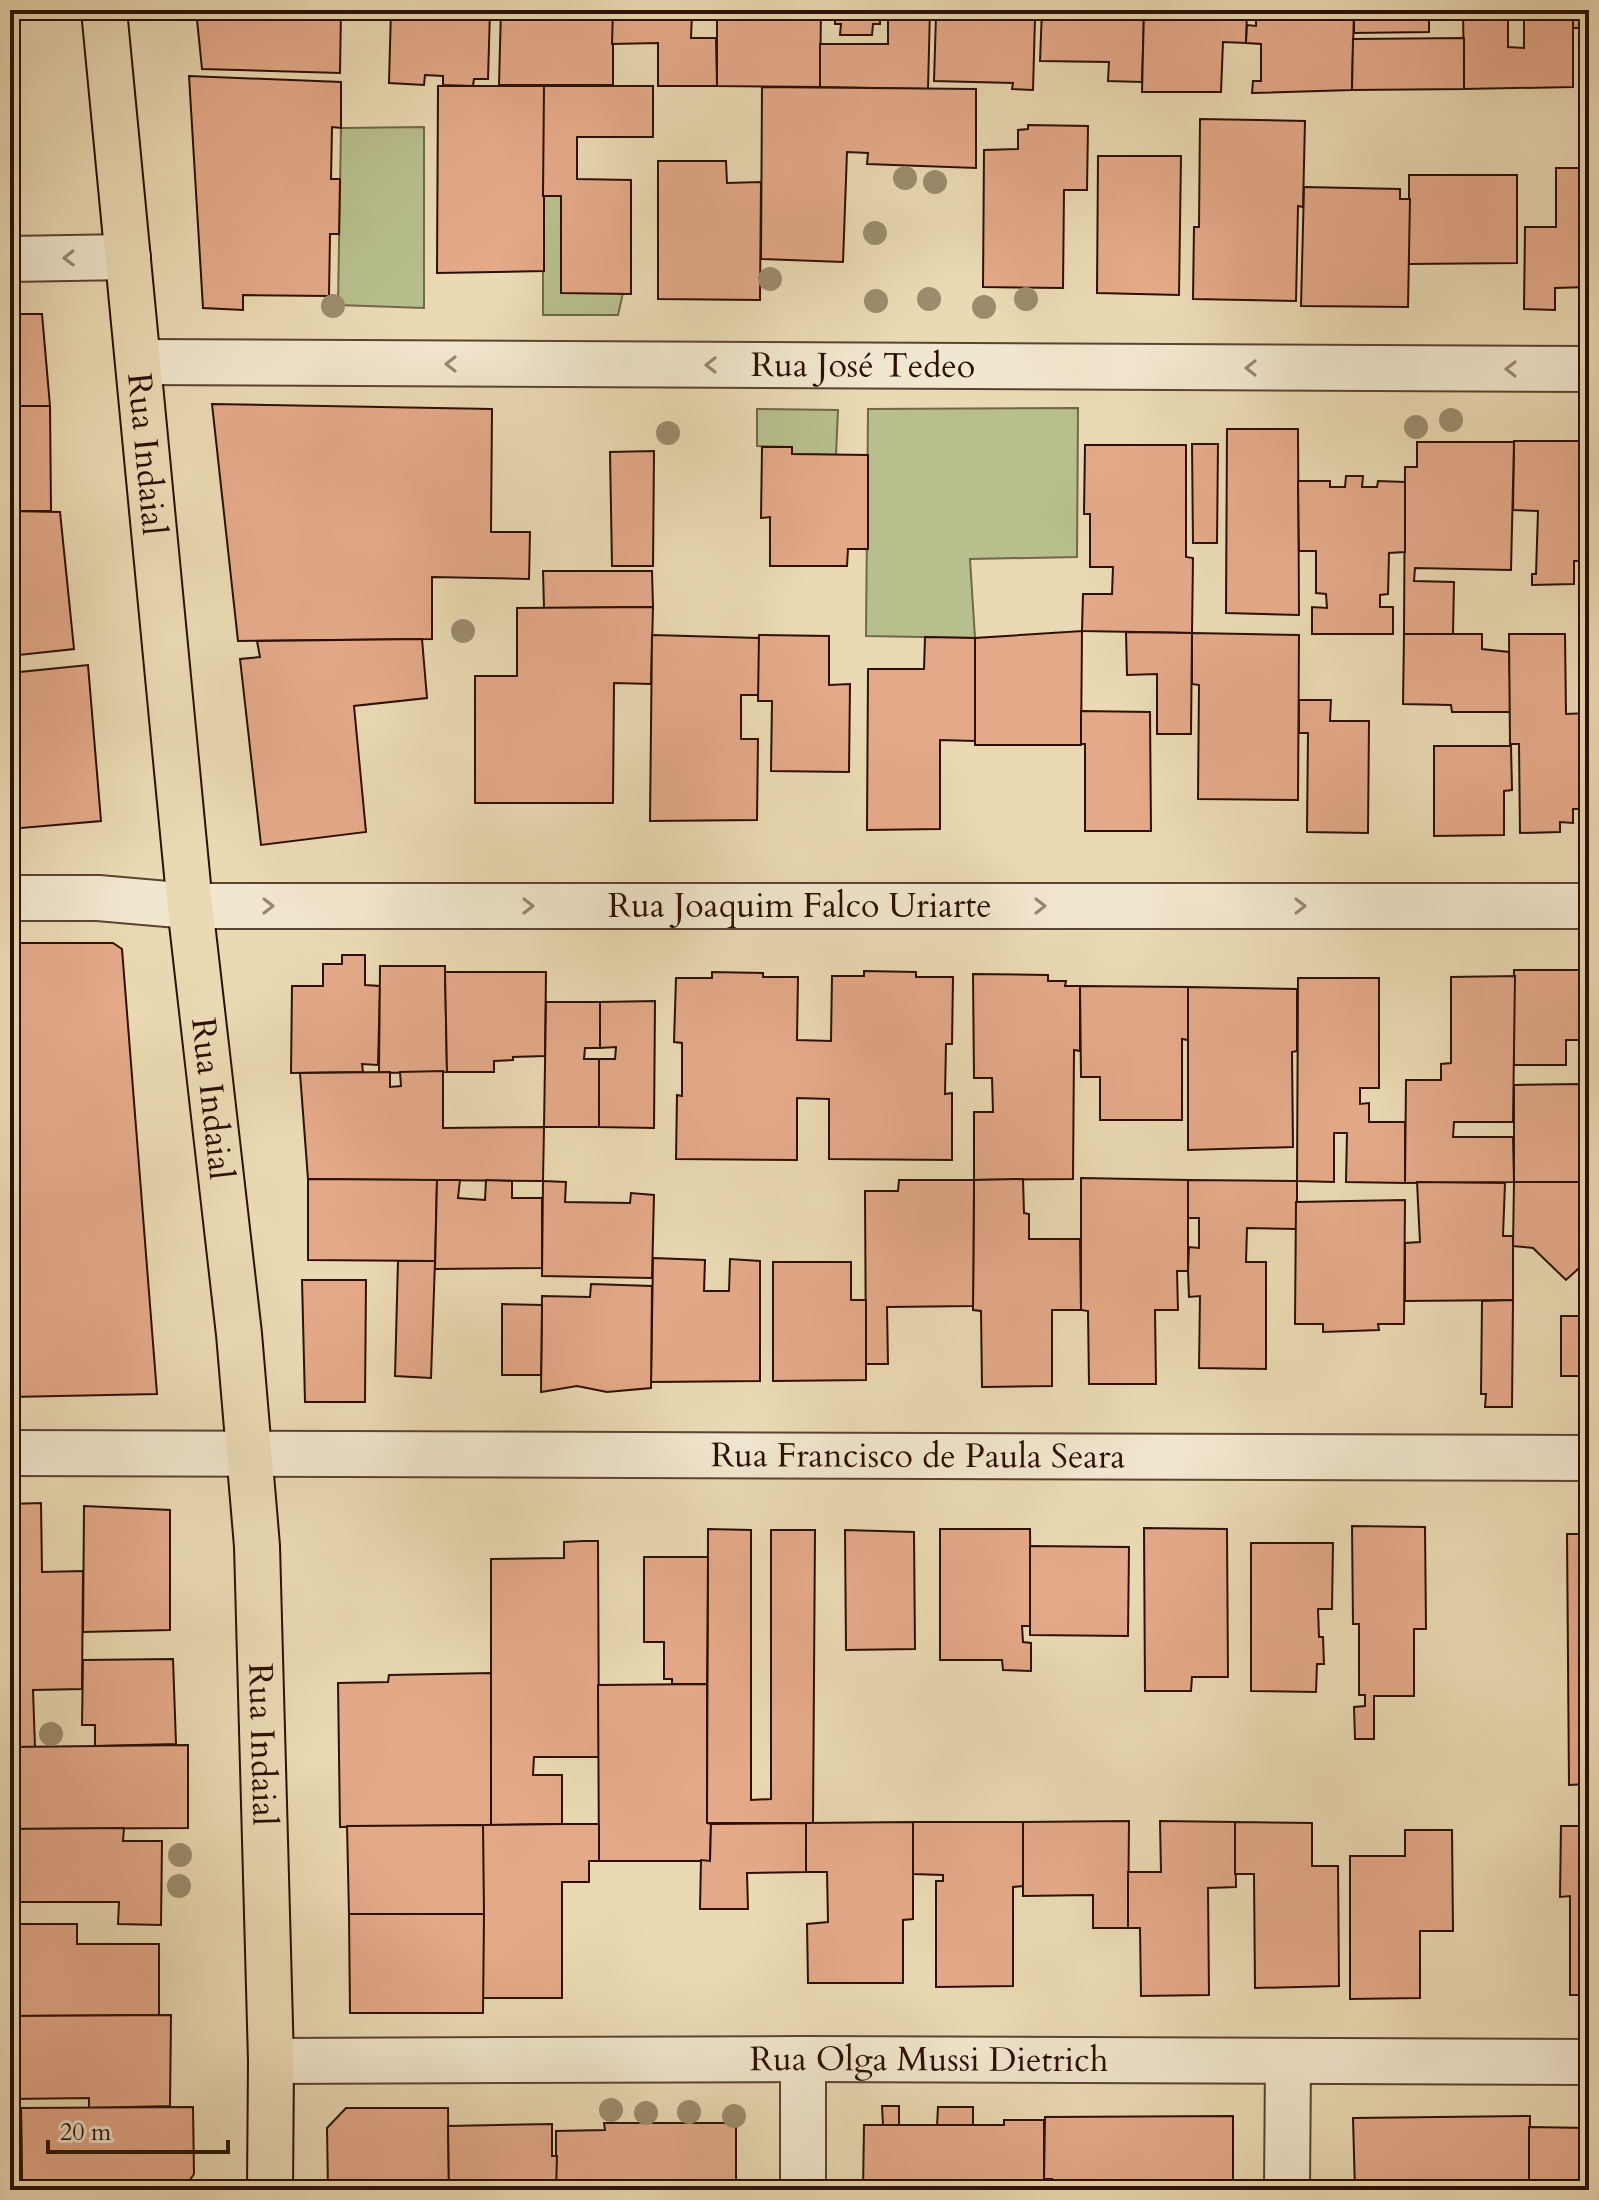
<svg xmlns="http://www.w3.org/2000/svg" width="1599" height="2200" font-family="Cardo,serif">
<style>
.green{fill:#b7bf8c;stroke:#726748;stroke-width:2}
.building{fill:#e4a989;stroke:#2d0f04;stroke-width:2}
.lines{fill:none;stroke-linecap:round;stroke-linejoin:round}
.minor-casing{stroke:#5c4230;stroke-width:48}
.major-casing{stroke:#2d0f04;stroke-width:48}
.minor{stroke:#f1e6ce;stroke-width:44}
.major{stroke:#ead9b3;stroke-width:44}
.tree{fill:#9c8c6d}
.oneway{stroke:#998573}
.labels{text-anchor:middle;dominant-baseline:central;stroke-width:8;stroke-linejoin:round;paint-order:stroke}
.street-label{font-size:34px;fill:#2d0f04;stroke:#f1e6ce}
</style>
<rect width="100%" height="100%" fill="#ead9b3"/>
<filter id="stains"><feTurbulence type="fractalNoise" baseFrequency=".0025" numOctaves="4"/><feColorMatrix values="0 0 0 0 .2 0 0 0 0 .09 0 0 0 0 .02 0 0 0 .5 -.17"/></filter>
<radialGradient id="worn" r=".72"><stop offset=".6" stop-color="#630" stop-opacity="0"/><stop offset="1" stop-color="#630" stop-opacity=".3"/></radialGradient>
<g class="green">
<polygon points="424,127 424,308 338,305 341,128"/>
<polygon points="543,196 561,196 623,293 618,315 543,315"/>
<polygon points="1078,408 1077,557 970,559 975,638 866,636 868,409"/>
<polygon points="757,409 838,410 836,455 792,454 792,447 757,446"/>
</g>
<g class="building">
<polygon points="196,10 341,10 340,73 202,69"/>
<polygon points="391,10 490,10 488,79 474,79 473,86 443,85 443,76 425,75 424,85 389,83"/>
<polygon points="501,10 613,10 613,85 499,85"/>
<polygon points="613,10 703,10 692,13 691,38 716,38 717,86 658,86 658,43 612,44"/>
<polygon points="725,10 821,10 820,87 717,86 717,15 725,15"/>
<polygon points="835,10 880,10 880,24 873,24 872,35 840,35 841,24 835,24"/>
<polygon points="888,10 930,10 928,89 820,87 820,44 888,44"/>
<polygon points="1042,10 1125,10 1125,14 1144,15 1142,82 1108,81 1109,62 1040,61"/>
<polygon points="1144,10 1247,10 1246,43 1223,42 1221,92 1142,92"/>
<polygon points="1256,10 1354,10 1352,90 1252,93 1253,81 1261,81 1261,44 1246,43 1247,25 1256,26"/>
<polygon points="1354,10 1429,10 1429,32 1354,33"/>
<polygon points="1463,10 1508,10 1508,47 1524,48 1524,10 1573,10 1573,87 1464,89"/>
<rect x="1573" y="10" width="16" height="18"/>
<polygon points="936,15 1035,18 1033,90 1012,89 1013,83 934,81"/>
<polygon points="1464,38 1464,89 1352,90 1353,39"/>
<polygon points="189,76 341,82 341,128 332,127 331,179 340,179 339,234 330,234 329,296 243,295 243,310 203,308"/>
<polygon points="10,84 14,84 10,201"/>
<polygon points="438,86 544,86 544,271 437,273"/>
<polygon points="544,86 653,86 653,137 577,137 577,179 631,180 631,294 561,293 561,196 543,196"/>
<polygon points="762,87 976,89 976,168 867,164 868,153 847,152 843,262 761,259"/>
<polygon points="1200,119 1305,121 1303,207 1298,206 1296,301 1193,299 1194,227 1199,227"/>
<polygon points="1028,125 1088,126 1087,190 1064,190 1063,288 983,287 984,150 1018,149 1018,130 1028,129"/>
<polygon points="1098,156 1181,156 1179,295 1097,293"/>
<polygon points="658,161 726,161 727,183 761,182 760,300 658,299"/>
<polygon points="1556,168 1589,168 1589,287 1555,288 1555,310 1524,309 1525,227 1556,227"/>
<polygon points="1409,175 1517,175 1517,263 1409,264"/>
<polygon points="1304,187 1400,189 1400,199 1410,199 1408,307 1301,306"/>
<polygon points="10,314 42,314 50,406 10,406"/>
<polygon points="212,404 492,409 491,532 530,532 529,579 432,577 432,639 238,641"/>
<polygon points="10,406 50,406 51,511 10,511"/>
<polygon points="1227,429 1298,429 1299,615 1226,613"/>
<polygon points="1514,441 1589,441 1589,561 1574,561 1574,584 1532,585 1532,574 1536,574 1538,511 1513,510"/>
<polygon points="1417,442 1514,442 1511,570 1415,568 1414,581 1454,582 1453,634 1404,634 1405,467 1417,467"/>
<polygon points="1192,444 1218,444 1217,543 1193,543"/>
<polygon points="1085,445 1186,445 1186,557 1193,558 1192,633 1082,631 1083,594 1112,594 1113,567 1090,567 1090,514 1084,514"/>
<polygon points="762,447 792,447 792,454 868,455 868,549 848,549 847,566 770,566 770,517 761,518"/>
<polygon points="654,451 653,566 612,566 610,452"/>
<polygon points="1346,476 1363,476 1362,487 1377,487 1378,481 1405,482 1405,552 1389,553 1388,594 1380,595 1380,607 1393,607 1393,634 1312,634 1312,607 1327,608 1326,594 1316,593 1316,551 1299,551 1298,481 1330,481 1330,487 1345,487"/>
<polygon points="10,511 60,512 74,649 10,656"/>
<polygon points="543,571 652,571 653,607 544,608"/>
<polygon points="653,607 651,684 614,683 613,803 475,803 475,676 517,676 517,608"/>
<polygon points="1082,631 1081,745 975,745 975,638"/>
<polygon points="1126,632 1192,633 1191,734 1157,734 1157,674 1127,675"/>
<polygon points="1192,633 1299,635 1298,800 1198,799 1199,685 1192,684"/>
<polygon points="1404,634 1482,634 1482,649 1509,652 1511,712 1452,712 1451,705 1403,704"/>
<polygon points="1509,634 1565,634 1566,714 1589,713 1589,809 1573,809 1573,823 1560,822 1560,832 1520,833 1519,744 1510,744"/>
<polygon points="652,635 759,638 759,695 741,695 741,739 758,739 757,820 650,821"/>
<polygon points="759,635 829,636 829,685 850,684 849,772 771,771 772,701 758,701"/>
<polygon points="925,637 975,638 975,741 940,740 940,829 867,830 868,669 924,669"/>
<polygon points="422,639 427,698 354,706 366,832 261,845 240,659 260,657 257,641"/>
<polygon points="88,665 101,821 10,829 10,673"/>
<polygon points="1299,700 1331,700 1330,721 1369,721 1368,833 1307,832 1308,733 1299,733"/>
<polygon points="1081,711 1150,712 1151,831 1085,831 1085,744 1081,744"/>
<polygon points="1434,746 1511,746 1512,790 1504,791 1504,835 1434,836"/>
<polygon points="10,943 113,943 122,949 157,1394 10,1397"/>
<polygon points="342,955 365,955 365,985 380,986 378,1065 362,1064 363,1072 291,1073 292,986 323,986 323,964 342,964"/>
<polygon points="380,966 445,966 447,1072 379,1073"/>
<polygon points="1514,970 1589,970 1589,1040 1566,1040 1566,1065 1514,1065"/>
<polygon points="864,971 916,972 916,977 953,977 952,1044 946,1044 945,1094 952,1093 952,1160 829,1159 829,1099 797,1098 797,1160 676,1159 677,1095 682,1096 682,1043 674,1042 676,978 712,978 712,972 763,973 763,977 798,977 797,1040 831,1041 832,976 864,976"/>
<polygon points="445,972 546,972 545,1056 513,1057 513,1060 494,1061 494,1072 447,1072"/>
<polygon points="973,974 1048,975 1048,981 1066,981 1065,986 1080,986 1080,1051 1074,1050 1073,1179 974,1180 974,1112 993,1112 992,1078 974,1078"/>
<polygon points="1515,976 1513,1122 1454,1122 1453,1137 1513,1137 1514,1182 1405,1183 1406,1080 1441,1080 1441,1064 1451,1063 1451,977"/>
<polygon points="1298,978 1379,978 1379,1088 1360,1088 1360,1104 1369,1103 1369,1122 1405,1122 1405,1183 1346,1182 1347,1133 1334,1133 1334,1182 1297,1181"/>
<polygon points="1080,986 1188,987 1188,1040 1182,1039 1182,1120 1100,1120 1100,1077 1081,1077"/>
<polygon points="1188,987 1297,989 1297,1051 1292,1052 1293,1147 1188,1150"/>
<polygon points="655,1001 654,1128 599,1127 599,1059 615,1059 616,1047 600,1048 600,1002"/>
<polygon points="546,1002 600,1002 600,1048 585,1048 584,1059 599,1059 599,1127 544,1127"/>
<polygon points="443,1071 443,1128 544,1127 543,1181 308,1179 300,1073 390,1072 390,1087 401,1086 400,1072"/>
<polygon points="1579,1084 1579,1120 1589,1120 1589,1182 1514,1182 1514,1085"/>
<polygon points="1081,1178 1188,1180 1188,1271 1177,1271 1178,1310 1155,1310 1156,1384 1089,1384 1088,1311 1081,1310"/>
<polygon points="308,1179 437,1180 435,1261 308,1260"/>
<polygon points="1023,1179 1024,1213 1029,1214 1029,1239 1080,1239 1081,1310 1052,1310 1052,1386 982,1387 981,1311 973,1310 973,1306 974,1180"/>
<polygon points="437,1180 460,1180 458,1198 485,1200 486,1180 512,1181 512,1198 542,1198 542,1268 435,1269"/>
<polygon points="899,1180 974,1180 973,1306 887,1307 888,1364 866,1364 865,1191 898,1191"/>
<polygon points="1188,1180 1297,1181 1297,1229 1247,1228 1246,1262 1266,1262 1266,1369 1199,1368 1200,1296 1189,1297 1188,1271 1189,1247 1199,1248 1199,1218 1188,1218"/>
<polygon points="543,1181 566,1182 565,1202 630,1203 631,1193 654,1195 652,1278 542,1276"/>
<polygon points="1417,1182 1505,1183 1503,1236 1513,1236 1513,1300 1405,1301 1405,1243 1420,1242"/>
<polygon points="1514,1182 1589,1182 1589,1259 1566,1280 1533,1248 1513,1246"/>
<polygon points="1405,1200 1404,1324 1378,1324 1379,1330 1323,1332 1323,1324 1295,1324 1296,1202"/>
<polygon points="653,1258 705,1260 704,1291 729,1291 730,1259 760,1261 760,1381 651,1382"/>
<polygon points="398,1261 435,1261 431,1378 395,1376"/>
<polygon points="773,1262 851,1262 851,1300 866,1300 866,1380 773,1381"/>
<polygon points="302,1280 366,1280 365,1402 305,1402"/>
<polygon points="591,1284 652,1286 651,1388 607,1392 577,1386 541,1392 542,1296 590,1297"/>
<polygon points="1513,1300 1512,1407 1485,1407 1486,1394 1481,1394 1482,1301"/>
<polygon points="502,1304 542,1305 541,1375 502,1375"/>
<rect x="1561" y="1316" width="28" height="60"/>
<polygon points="41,1503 42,1572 83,1571 82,1689 33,1690 35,1747 10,1747 10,1504"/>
<polygon points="84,1506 170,1510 170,1630 83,1632"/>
<polygon points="1352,1526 1425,1527 1426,1629 1414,1629 1414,1696 1374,1696 1374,1739 1355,1739 1354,1707 1365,1706 1365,1695 1359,1695 1359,1624 1353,1624"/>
<polygon points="1144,1528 1227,1529 1228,1677 1192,1677 1191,1691 1145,1691"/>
<polygon points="708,1529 751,1530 751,1800 771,1799 771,1530 815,1530 813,1823 707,1823"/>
<polygon points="940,1529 1030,1529 1031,1626 1022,1626 1023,1642 1031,1643 1031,1671 1003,1670 1002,1660 940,1660"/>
<polygon points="845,1530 914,1532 915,1649 846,1650"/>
<polygon points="1567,1534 1589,1534 1589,1784 1569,1785"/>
<polygon points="583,1541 598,1541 599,1757 534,1757 533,1775 562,1775 562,1824 491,1825 491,1559 564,1558 564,1542"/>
<polygon points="1251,1543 1333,1543 1332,1609 1318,1609 1319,1637 1323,1637 1324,1664 1317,1664 1316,1692 1251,1691"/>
<polygon points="1030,1546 1129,1547 1128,1636 1030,1635"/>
<polygon points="644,1557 708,1557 707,1684 672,1684 672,1679 664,1679 664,1642 644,1642"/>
<polygon points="173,1659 176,1744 95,1746 95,1725 82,1725 83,1660"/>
<polygon points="491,1673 491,1825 340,1827 338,1683 388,1682 389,1675"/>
<polygon points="707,1684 707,1823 711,1824 710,1861 599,1861 598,1685"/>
<polygon points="188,1745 188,1828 10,1829 10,1747"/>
<polygon points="1129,1821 1128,1928 1093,1928 1093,1895 1023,1896 1023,1822"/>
<polygon points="1160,1821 1235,1822 1236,1887 1208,1888 1209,1995 1141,1996 1140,1928 1128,1928 1128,1872 1161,1872"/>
<polygon points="913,1822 1023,1822 1023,1886 1013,1887 1013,1986 936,1987 936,1881 943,1881 943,1875 913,1874"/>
<polygon points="913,1822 913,1919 903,1920 903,1983 808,1983 807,1924 828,1922 827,1872 806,1872 806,1823"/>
<polygon points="1235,1822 1312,1823 1312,1866 1338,1866 1339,1986 1255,1988 1254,1874 1235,1874"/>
<polygon points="806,1823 806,1872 747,1873 748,1909 700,1909 701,1860 710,1861 711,1824"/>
<polygon points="562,1824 599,1824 599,1861 589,1861 589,1882 562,1882 562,1998 483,1998 483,1825"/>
<polygon points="483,1825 484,1914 349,1914 347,1826"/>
<polygon points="1561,1826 1589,1826 1589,1995 1570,1995 1570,1896 1560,1897"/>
<polygon points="124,1828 123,1841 162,1841 161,1925 118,1924 119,1902 10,1902 10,1829"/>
<polygon points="1405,1830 1452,1830 1453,1931 1420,1931 1420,1998 1350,1999 1350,1856 1405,1856"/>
<polygon points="349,1914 484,1914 483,2013 350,2013"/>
<polygon points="10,1924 77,1924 77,1944 159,1944 159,2015 10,2016"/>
<polygon points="171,2015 170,2106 89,2108 89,2098 11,2099 10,2109 10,2016"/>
<polygon points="882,2106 899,2106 899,2125 883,2125"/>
<polygon points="193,2107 194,2174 183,2190 22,2190 21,2108"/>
<polygon points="938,2107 973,2107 973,2126 937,2126"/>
<polygon points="21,2108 22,2190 10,2190 10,2109"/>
<polygon points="346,2108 448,2108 449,2190 328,2190 327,2128"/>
<polygon points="1233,2116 1233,2190 1052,2190 1052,2179 1044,2179 1045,2117"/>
<polygon points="1530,2116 1529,2190 1355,2190 1353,2118"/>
<polygon points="1004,2120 1044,2120 1044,2190 863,2190 864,2125 1004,2125"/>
<polygon points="604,2123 736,2123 736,2190 556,2190 556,2131 605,2130"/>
<polygon points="552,2124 552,2156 557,2156 556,2190 449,2190 448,2126"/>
<polygon points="1529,2127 1589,2128 1589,2190 1529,2190"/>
</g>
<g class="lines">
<defs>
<g id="minor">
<polyline points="10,259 128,257"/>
<path id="s1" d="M139 362 1589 369"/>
<path id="s2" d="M10 898H98L190 906H1589"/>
<path id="s3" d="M10 1453 1589 1458"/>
<polyline points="803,2059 803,2190"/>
<path id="s4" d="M271 2061 803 2059 1589 2062"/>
<polyline points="1287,2190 1288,2062"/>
</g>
<g id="major">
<path id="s5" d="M104 10 190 906 239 1334 257 1546 271 2061 270 2190"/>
</g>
</defs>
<use href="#minor" class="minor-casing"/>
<use href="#major" class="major-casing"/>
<use href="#minor" class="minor"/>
<use href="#major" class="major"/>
</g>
<g class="tree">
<circle cx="905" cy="178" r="12"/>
<circle cx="935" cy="182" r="12"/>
<circle cx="875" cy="233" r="12"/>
<circle cx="770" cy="279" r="12"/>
<circle cx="929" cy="299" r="12"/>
<circle cx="1026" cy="299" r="12"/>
<circle cx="876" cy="301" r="12"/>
<circle cx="333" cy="306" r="12"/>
<circle cx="984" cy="307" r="12"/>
<circle cx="1451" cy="420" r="12"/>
<circle cx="1416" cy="427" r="12"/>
<circle cx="668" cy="433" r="12"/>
<circle cx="463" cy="631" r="12"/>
<circle cx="51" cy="1734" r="12"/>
<circle cx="180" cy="1855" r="12"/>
<circle cx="179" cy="1886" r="12"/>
<circle cx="611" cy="2110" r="12"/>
<circle cx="689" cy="2112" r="12"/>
<circle cx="646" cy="2113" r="12"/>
<circle cx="734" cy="2116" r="12"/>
</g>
<defs><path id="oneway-chevron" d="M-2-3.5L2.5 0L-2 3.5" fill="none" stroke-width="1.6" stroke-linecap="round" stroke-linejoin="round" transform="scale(2)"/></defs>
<g class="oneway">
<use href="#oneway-chevron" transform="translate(69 258) rotate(179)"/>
<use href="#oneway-chevron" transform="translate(451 364) rotate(-180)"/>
<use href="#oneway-chevron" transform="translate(711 365) rotate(-180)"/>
<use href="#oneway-chevron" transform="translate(1251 368) rotate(-180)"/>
<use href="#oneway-chevron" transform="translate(1511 369) rotate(-180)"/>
<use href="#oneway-chevron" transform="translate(268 906)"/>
<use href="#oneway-chevron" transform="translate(528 906)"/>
<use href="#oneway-chevron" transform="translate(1040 906)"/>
<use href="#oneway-chevron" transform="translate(1300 906)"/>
</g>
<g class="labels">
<g class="street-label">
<text stroke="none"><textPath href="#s1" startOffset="724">Rua José Tedeo</textPath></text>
<text stroke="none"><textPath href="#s5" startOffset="446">Rua Indaial</textPath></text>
<text stroke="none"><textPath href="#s2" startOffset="790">Rua Joaquim Falco Uriarte</textPath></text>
<text stroke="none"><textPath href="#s5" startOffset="1094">Rua Indaial</textPath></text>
<text stroke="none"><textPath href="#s3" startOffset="908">Rua Francisco de Paula Seara</textPath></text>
<text stroke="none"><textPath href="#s5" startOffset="1742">Rua Indaial</textPath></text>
<text stroke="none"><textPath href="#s4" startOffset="658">Rua Olga Mussi Dietrich</textPath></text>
</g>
</g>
<rect width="1599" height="2200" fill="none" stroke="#ead9b3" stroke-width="40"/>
<rect x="12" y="12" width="1575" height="2176" fill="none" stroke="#2d0f04" stroke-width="4"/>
<rect x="20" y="20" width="1559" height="2160" fill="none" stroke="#2d0f04" stroke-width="2"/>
<path d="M48 2140v12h180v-12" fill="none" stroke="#2d0f04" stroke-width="4"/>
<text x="60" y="2140" font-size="24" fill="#2d0f04" stroke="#f1e6ce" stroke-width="6" paint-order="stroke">20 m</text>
<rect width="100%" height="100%" filter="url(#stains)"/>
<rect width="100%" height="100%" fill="url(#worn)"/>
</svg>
